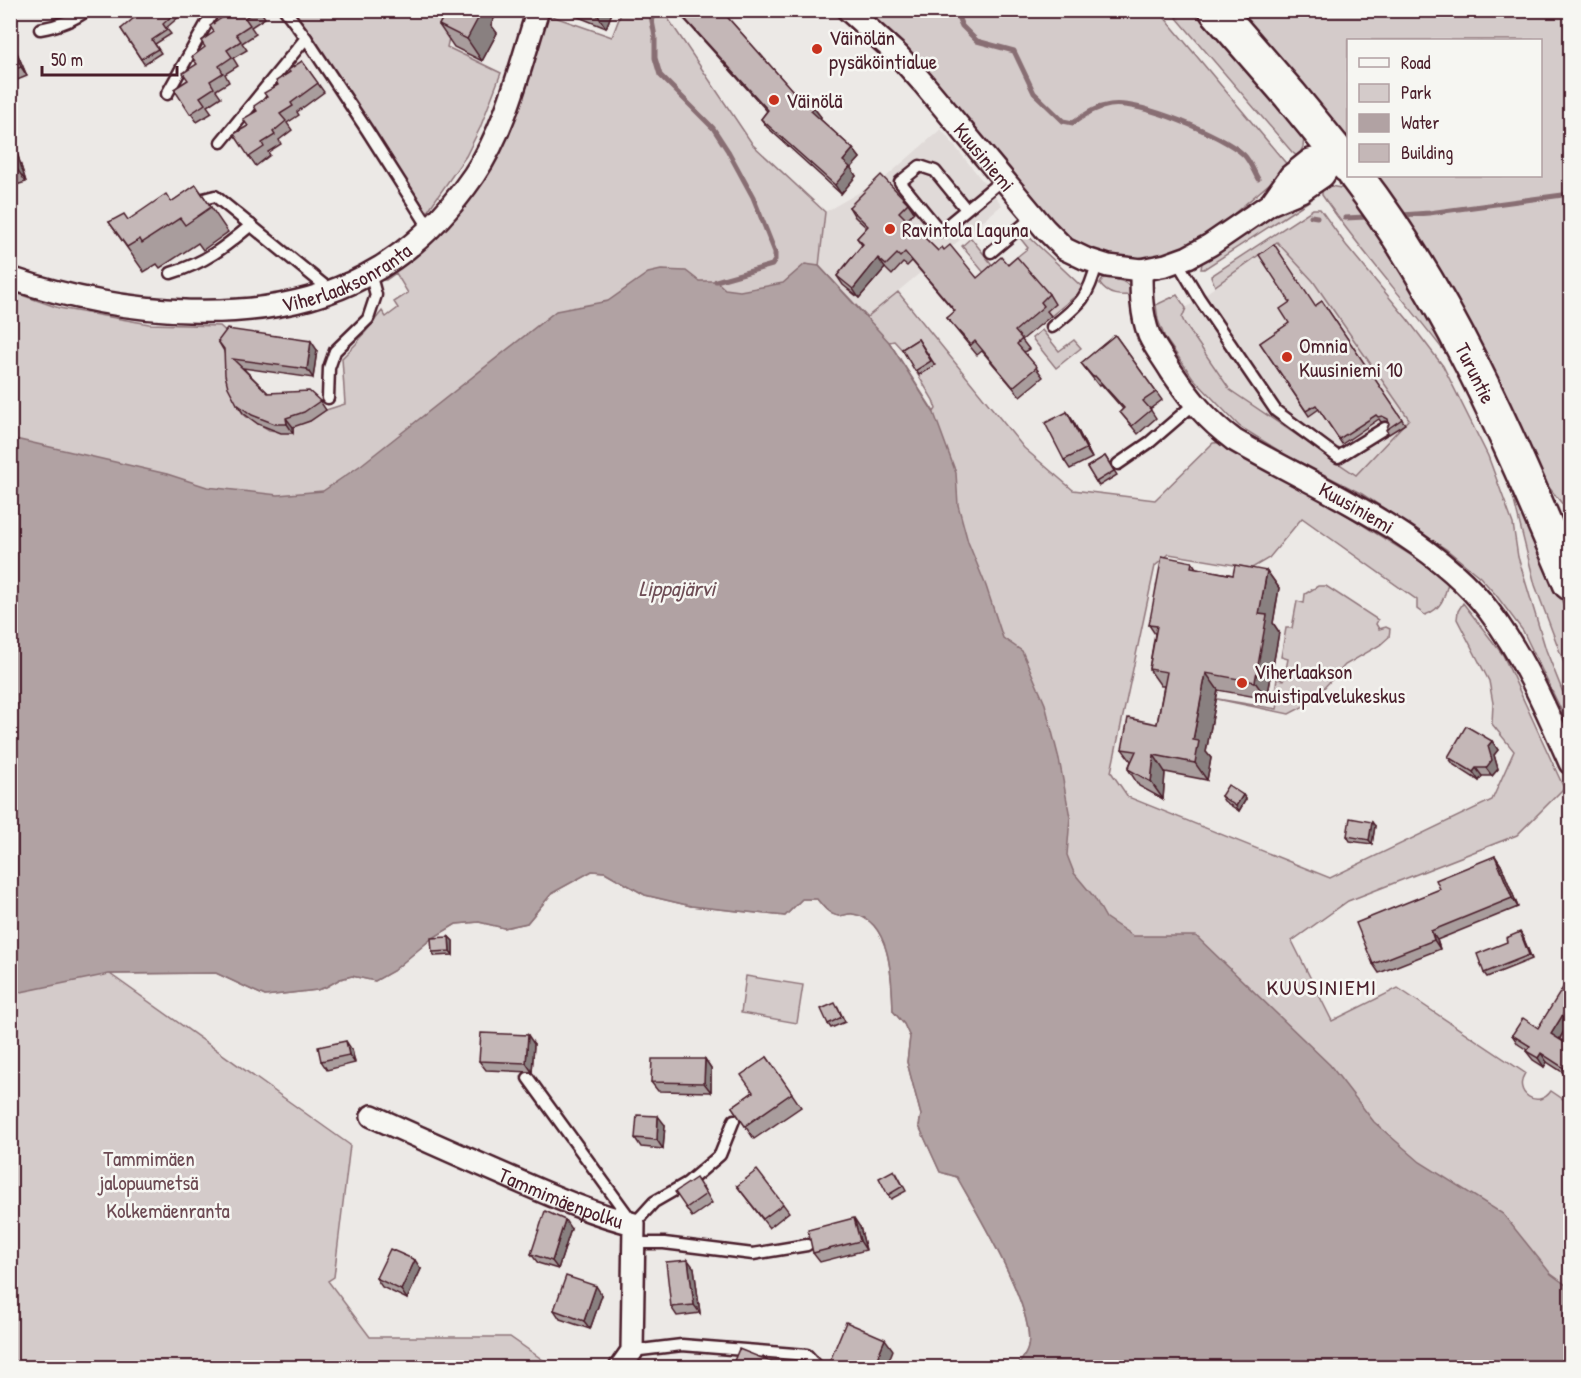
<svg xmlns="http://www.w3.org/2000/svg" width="1581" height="1378" font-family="'Patrick Hand',sans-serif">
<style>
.built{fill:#e0dad8}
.green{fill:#d4cbca;stroke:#8f757a;stroke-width:1.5;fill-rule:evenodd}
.water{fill:#b1a2a3;stroke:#886e73;stroke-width:1.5}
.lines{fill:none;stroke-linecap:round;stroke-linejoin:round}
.stream{stroke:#886e73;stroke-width:5}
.lane-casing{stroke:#4a1f2b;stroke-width:15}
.street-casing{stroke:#4a1f2b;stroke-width:26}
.primary-casing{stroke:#4a1f2b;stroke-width:38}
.lane{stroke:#f6f6f2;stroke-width:10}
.street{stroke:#f6f6f2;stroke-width:21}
.primary{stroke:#f6f6f2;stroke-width:33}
.wall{fill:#a99d9d;stroke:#4a1f2b;stroke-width:1.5}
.shaded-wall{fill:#898080;stroke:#4a1f2b;stroke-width:1.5}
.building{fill:#c4b7b7;stroke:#4a1f2b;stroke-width:1.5}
.poi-dot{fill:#c8321e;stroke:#f6f6f2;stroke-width:2}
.labels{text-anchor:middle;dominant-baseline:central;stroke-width:5;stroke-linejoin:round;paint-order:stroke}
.poi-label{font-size:21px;fill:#4a1f2b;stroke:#f6f6f2;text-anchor:start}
.street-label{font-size:21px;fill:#4a1f2b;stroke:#f6f6f2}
.park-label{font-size:21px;fill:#6c4a53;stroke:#f6f6f2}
.water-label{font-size:22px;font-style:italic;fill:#6e4d55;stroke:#f6f6f2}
.neighbourhood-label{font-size:22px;letter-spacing:1.5px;fill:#4a1f2b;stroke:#f6f6f2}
</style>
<rect width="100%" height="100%" fill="#ece9e6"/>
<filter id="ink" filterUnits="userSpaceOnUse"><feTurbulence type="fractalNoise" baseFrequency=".0167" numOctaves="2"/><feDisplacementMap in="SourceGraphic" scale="12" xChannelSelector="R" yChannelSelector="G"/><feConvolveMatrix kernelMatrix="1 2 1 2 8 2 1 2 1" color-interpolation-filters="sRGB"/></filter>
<g filter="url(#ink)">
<g class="built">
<polygon points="941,129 1002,205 867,317 819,266 825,212 886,177"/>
<polygon points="1277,242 1313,281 1409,420 1356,476 1230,390 1182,318 1186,308"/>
</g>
<g class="green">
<polygon points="291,11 450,11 451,29 447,47 501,73 480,128 466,156 427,212 333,69"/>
<path d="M622 11H671L667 17 753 145 825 212 819 266 867 317 898 292 1024 448 1073 490 1155 500 1213 443 1230 442 1449 579C1445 595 1443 609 1425 615L1417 609V600L1302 518 1269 558 1252 568 1169 554 1155 566 1111 772 1128 797 1330 878 1492 800 1514 751 1492 724 1493 703 1489 681 1457 619 1458 611 1463 603 1503 655 1564 788 1517 835 1348 901 1292 941 1332 1021 1398 988 1525 1073C1512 1093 1538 1110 1551 1091L1570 1104V1367H1017C1020 1362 1027 1354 1028 1347 1036 1309 977 1213 957 1177L940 1172 919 1126 921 1115 907 1062 910 1037 904 1024 893 1011C892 982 892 920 853 914 848 913 844 916 839 916 829 915 823 906 817 899H802L785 916 691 906 645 895 605 872 592 871 552 893 527 923 504 928 479 922 456 924 431 939 393 971 375 981 352 976 340 979 326 987 317 990 265 996 216 973 110 974 350 1145 334 1277 328 1281 370 1337H510L553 1367H11L10 291 59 308 149 324 220 326 233 338 226 352 234 396 240 407 239 408 246 417 247 416 269 430 293 433 292 425 310 421 326 410 345 404 342 358 356 344 382 311 386 317 398 308 394 302 408 293 396 273 386 280H382L381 276 442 229 476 192 507 131 546 14 612 37ZM894 341 905 353 933 400 936 409 934 412 889 342Z"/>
<polygon points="859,11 1159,11 1289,167 1204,239 1173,253 1138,261 1098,253 1070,239 1039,207 920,64"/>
<polygon points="1171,11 1200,11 1304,137 1303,147 1298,157 1292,152"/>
<polygon points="1229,11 1570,11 1570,520 1564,506 1543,480 1478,338 1429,252 1374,176 1540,176 1540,40 1348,40 1348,145"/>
<path d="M1330 186 1346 189 1405 266 1450 359C1408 303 1361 252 1322 195V189Z"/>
<polygon points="1309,194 1312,196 1312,199 1204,269 1201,269 1202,263 1264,220"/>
<polygon points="1313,209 1320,209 1346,245 1408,320 1443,366 1488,456 1513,524 1518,557 1546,650 1570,710 1570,725 1566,720 1523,631 1496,595 1480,577 1446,549 1362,494 1286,455 1239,426 1193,378 1165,338 1158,320 1156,305 1177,295 1186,308 1182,318 1185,324 1230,390 1356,475 1409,419 1313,281 1277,242 1215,286 1211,276"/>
<polygon points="1027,235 1082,287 1079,293 1051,316 1007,265 1028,248 1020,238"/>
<polygon points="971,238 994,267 985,274 962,246"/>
<path d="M1103 278C1116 279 1131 280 1133 295 1120 296 1108 296 1100 284Z"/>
<polygon points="1042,330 1059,351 1074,340 1081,348 1056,368 1032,338"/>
<polygon points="1510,485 1534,528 1570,622 1570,679 1535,585"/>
<polygon points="1318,586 1326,586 1378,620 1376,624 1379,629 1386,627 1390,629 1389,637 1380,645 1345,665 1310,703 1289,714 1212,698 1277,709 1279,698 1274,697 1277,679 1284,680 1288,659 1281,657 1286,628 1292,628 1297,601 1304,603 1305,594"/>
<polygon points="746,976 803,985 797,1023 741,1013"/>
</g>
<path class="water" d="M805 264 819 266 889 342 934 413 956 473 958 505 968 542 986 586 1003 638 1022 651 1045 704 1059 759 1070 817 1067 855 1074 873 1094 897 1106 918 1133 936H1196L1330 1065 1374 1122 1420 1162 1503 1214 1551 1274 1570 1288V1367H1017C1020 1362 1027 1354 1028 1347 1036 1309 977 1213 957 1177L940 1172 919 1126 921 1115 907 1062 910 1037 904 1024 893 1011C892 982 892 920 853 914 848 913 844 916 839 916 829 915 823 906 817 899H802L785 916 691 906 645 895 605 872 592 871 552 893 527 923 504 928 479 922 456 924 431 939 393 971 375 981 352 976 340 979 326 987 317 990 265 996 216 973 109 974 11 994V438L167 474 207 487 278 495 323 491 361 465 556 311 608 301 648 273 661 270 686 271 699 281H716L725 289 740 291 783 283Z"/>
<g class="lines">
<g class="stream">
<polyline points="650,10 655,37 655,58 660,75 713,128 728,151 753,197 775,252 775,260 772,265 716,281"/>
<path d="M955 10 962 26 977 41 1014 51 1034 93 1063 121 1073 123C1085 115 1095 107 1110 105 1138 100 1223 135 1244 155 1250 161 1254 172 1258 179"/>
<polyline points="1402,215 1429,213 1570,194"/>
<polyline points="1311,216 1317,217"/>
<polyline points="1345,218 1366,217"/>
</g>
<defs>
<g id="lane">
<polyline points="285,10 306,38 367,130 430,229"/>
<path d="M40 29C57 26 73 21 87 10"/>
<polyline points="167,94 214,10"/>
<polyline points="221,142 306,38"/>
<polyline points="192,202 215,196 330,290"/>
<polyline points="966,209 935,171 920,166 900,182 940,231 1003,179"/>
<polyline points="991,252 1034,216"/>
<polyline points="1177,261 1199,298 1276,411 1338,457 1385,428"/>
<path d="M171 273C205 263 225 247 251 225"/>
<path d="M1052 327C1080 304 1088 299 1097 263"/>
<polyline points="328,398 329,368 335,351 368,319 376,295 370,273"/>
<polyline points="1118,464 1150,442 1194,404"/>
<polyline points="528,1078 634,1224 654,1202 687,1183 720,1155 734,1120"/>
<polyline points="633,1243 664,1243 753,1254 807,1245"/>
<polyline points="632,1351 682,1345 807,1355 819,1368"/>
</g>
<g id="street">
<path id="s1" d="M848 10 898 55 923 83 1045 229 1065 249 1086 259 1108 266 1141 270 1166 265 1188 257 1210 245 1270 204 1301 191 1323 176 1338 153"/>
<polyline points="1271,203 1290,176 1310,160 1338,153"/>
<path id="s2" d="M1141 270C1141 292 1141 314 1149 335 1155 348 1164 359 1171 371 1191 400 1206 419 1234 440 1316 488 1431 534 1489 611 1524 657 1547 711 1570 763"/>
<path id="s3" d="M10 278C116 314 263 331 365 276 409 253 446 216 474 175 507 126 520 66 538 10"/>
<path id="s4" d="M372 1116C420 1138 468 1159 516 1180 555 1197 593 1214 634 1224L632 1351 620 1368"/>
</g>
<g id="primary">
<polyline points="1216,10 1290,95 1348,166"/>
<path id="s5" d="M1356 176C1450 298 1510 442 1570 583"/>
</g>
</defs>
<use href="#lane" class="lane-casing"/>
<use href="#street" class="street-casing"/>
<use href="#primary" class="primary-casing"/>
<use href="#lane" class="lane"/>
<use href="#street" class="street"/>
<use href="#primary" class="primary"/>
</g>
<g class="wall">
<polygon points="177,10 180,16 166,28 171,34 155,44 161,53 144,64 121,29"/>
<polygon points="219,10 260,10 265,18 251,27 256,34 242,43 247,50 233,58 238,66 225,74 229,82 216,90 221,97 207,106 212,113 197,122 174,89 188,80 205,47 223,17"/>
<polygon points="447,10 498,10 491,25 497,33 482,61 454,47 439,25"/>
<polygon points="561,10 613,10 606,28"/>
<polygon points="676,10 721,10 799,98 814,108 821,117 819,118 853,149 860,158 851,168 856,176 841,194 767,127 761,119 767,111"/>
<polygon points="10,41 14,46 27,76 10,83"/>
<polygon points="302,61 324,92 297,112 299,115 287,123 292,130 279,140 281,144 268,152 270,155 256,166 234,134 248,126 257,111 278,85"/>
<polygon points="10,145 18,156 26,182 10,187"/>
<polygon points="196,185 228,232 203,250 198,243 160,268 157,264 144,272 109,222 128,220 171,202"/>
<polygon points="908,203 914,212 906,220 938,251 944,250 977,278 1008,265 1049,294 1055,304 1047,311 1051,316 1022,340 1029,349 1024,352 1043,377 1020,396 982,351 977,355 954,327 947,318 955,312 912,261 907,266 903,263 892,275 885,268 859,298 843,285 837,276 862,245 857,238 867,228 855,217 849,207"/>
<polygon points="1322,301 1405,424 1389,434 1386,430 1389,424 1389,422 1385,421 1381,422 1379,419 1342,444 1319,409 1309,416 1260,343"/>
<polygon points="1115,335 1162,400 1150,409 1156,418 1138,434 1120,412 1123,409 1101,384 1099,386 1081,363"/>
<polygon points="918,339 935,365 919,375 902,349"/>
<polygon points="218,341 317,350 313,378 243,368 268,393 320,401 326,410 310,421 293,427 293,433 281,433 258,424 243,413 237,404 224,351"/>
<polygon points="1067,412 1073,421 1092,458 1070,469 1064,460"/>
<polygon points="1105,456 1117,475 1099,486 1087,467"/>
<polygon points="1192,562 1196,568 1233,575 1267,571 1279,588 1273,623 1279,632 1267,699 1218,690 1206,752 1211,758 1207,780 1165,772 1163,799 1139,786 1128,769 1131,761 1122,749 1157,724 1164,686 1161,686 1149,669 1155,634 1149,625"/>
<polygon points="1492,741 1498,750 1494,755 1498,769 1492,776 1482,776 1479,781 1454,765 1448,757"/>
<polygon points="1243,795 1246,799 1239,811 1224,801 1221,796"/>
<polygon points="1375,826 1372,844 1350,841 1347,836"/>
<polygon points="1495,856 1501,865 1518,907 1437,940 1440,949 1379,973 1373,964 1440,889"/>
<polygon points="449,937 453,941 453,955 435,956 432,952"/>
<polygon points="1523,937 1532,959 1487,977 1484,973 1507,942"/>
<polygon points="1570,990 1570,1021 1560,1039 1570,1046 1570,1077 1547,1062 1544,1067 1533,1060 1526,1051 1527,1050 1518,1044 1512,1035 1538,1028"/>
<polygon points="838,1007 845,1022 831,1028 828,1024"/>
<polygon points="534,1044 532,1072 486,1070 479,1061"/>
<polygon points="352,1050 355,1063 327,1070 321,1061"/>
<polygon points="767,1057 801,1107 754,1139 732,1107 753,1092"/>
<polygon points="705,1059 711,1068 711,1092 658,1091 651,1082"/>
<polygon points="665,1125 663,1149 641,1147 635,1138"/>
<polygon points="897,1174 906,1191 891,1199 888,1195"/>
<polygon points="737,1186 783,1204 789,1212 769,1228"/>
<polygon points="703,1187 712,1203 692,1217 686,1208"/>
<polygon points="860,1227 866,1250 820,1262 813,1253"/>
<polygon points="571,1229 558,1269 538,1263 531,1254"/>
<polygon points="694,1268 700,1313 677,1316 671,1307"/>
<polygon points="421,1269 407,1299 382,1287 376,1278"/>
<polygon points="602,1295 590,1329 560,1319 554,1310"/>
</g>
<g class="shaded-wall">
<polygon points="476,10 498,10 491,25 497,33 482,61 467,39"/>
<polygon points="597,10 613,10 606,28 596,13"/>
<polygon points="10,41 14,46 27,76 21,67 10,43"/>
<polygon points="814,108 821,117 817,120 811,111"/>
<polygon points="10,145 18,156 26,182 10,159"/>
<polygon points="853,149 860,158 851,168 856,176 841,194 835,185 843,161"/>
<polygon points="878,258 885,268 859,298 853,289"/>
<polygon points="311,341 317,350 313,378 307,369"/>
<polygon points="1067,412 1073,421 1092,458 1086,449"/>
<polygon points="286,418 293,427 293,433 287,424"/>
<polygon points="1267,571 1279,588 1273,623 1279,632 1267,699 1255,682 1259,614"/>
<polygon points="1206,673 1218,690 1206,752 1211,758 1207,780 1195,763 1193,740"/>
<polygon points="1492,741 1498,750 1494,755 1498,769 1492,776 1486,768 1488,746"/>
<polygon points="1154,755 1165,772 1163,799 1151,782"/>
<polygon points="1476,768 1482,776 1479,781 1473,772"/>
<polygon points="1243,795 1246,799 1239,811 1236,806"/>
<polygon points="1372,822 1375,826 1372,844 1369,840"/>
<polygon points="1495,856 1501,865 1518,907 1512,898"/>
<polygon points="1431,931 1437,940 1440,949 1434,940"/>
<polygon points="1520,932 1523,937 1532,959 1529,955"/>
<polygon points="449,937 453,941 453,955 450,951"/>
<polygon points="1570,1003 1570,1021 1557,1043 1551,1034"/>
<polygon points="528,1035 534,1044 532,1072 526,1063"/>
<polygon points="346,1041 352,1050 355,1063 349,1055"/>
<polygon points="1541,1053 1547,1062 1544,1067 1538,1058"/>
<polygon points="705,1059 711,1068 711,1092 704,1083"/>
<polygon points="658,1116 665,1125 663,1149 657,1140"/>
<polygon points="854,1218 860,1227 866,1250 860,1241"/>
<polygon points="565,1220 571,1229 558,1269 552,1261"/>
<polygon points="415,1260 421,1269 407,1299 401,1290"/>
<polygon points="688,1260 694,1268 700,1313 694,1305"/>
<polygon points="596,1286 602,1295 590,1329 584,1321"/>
<polygon points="885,1339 893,1350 886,1368 873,1368"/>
</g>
<g class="building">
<polygon points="131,10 177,11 163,24 167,30 152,40 158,49 141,59 121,29 135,17"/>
<polygon points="219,10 256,10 245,18 250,25 236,34 241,41 227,50 232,57 219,66 223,73 210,81 214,88 200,97 205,104 190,114 174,89 188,80 183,73 197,64 192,57 205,47 201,41 214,32 210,26 223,17"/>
<polygon points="447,10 480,10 482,11 467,39 439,25"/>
<polygon points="677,10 721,10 799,98 801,96 814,108 811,111 853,149 843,161 850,167 835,185 761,119 768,110"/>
<polygon points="10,43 21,67 10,71"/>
<polygon points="302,61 318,83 291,103 293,106 280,114 286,121 273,132 275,135 262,143 264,147 249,157 234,134 248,126 243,119 257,111 254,106 267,97 264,93 278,85 276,81 290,72 288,70"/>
<polygon points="881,175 908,203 899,212 938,251 942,247 944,250 950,245 977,278 1001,257 1008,265 1017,257 1049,294 1041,302 1044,306 1015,331 1022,339 1017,344 1037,367 1013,387 975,341 971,345 947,318 955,311 905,252 900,257 897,254 886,265 878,258 853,289 837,276 863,244 857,238 868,226 849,207"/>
<polygon points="196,185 211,207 185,225 180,218 142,243 140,239 127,247 109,222 124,214 128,220 166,194 171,202"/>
<polygon points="1274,244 1315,306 1322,301 1402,419 1386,430 1389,424 1388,419 1382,416 1378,417 1376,415 1339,439 1316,405 1306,411 1260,343 1289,323 1280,309 1290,302 1259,255"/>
<polygon points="227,329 311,341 307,369 233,359 268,393 309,391 320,401 304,412 286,418 287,424 275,424 252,415 237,404 228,387 225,375 224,349 218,341"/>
<polygon points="1115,335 1156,392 1143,401 1151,410 1132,426 1120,412 1124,408 1095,376 1093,377 1081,363"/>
<polygon points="918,339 931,361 915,371 902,349"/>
<polygon points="1067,412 1086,449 1064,460 1045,423"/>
<polygon points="1105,456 1114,471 1096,482 1087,467"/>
<polygon points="1162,556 1192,562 1191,567 1233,575 1235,565 1267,571 1259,614 1267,615 1255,682 1206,673 1193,740 1199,741 1195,763 1154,755 1151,782 1128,769 1136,751 1122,749 1128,718 1157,724 1167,672 1149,669 1157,626 1149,625"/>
<polygon points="1466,726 1492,741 1488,746 1492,760 1486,768 1476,768 1473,772 1448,757"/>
<polygon points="1228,785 1243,795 1236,806 1221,796"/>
<polygon points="1350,818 1372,822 1369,840 1347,836"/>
<polygon points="1495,856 1512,898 1431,931 1434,940 1373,964 1356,923 1440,889 1436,880"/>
<polygon points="1520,932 1529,955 1484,973 1477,954 1507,942 1506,938"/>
<polygon points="449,937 450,951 432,952 431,938"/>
<polygon points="1564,986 1570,990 1570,1003 1551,1034 1570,1046 1570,1072 1541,1053 1538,1058 1526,1051 1530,1046 1512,1035 1523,1018 1538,1028"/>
<polygon points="835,1003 842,1017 828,1024 821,1009"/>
<polygon points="481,1033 528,1035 526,1063 479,1061"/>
<polygon points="346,1041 349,1055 321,1061 318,1047"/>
<polygon points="767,1057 792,1093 745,1126 732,1107 753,1092 741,1075"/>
<polygon points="652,1059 705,1059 704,1083 651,1082"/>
<polygon points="637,1115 658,1116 657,1140 635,1138"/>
<polygon points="757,1170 783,1204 763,1219 737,1186"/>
<polygon points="894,1170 903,1186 888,1195 879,1178"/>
<polygon points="696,1178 706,1194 686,1208 675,1192"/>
<polygon points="545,1211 565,1220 552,1261 531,1254"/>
<polygon points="854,1218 860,1241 813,1253 808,1230"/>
<polygon points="390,1249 415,1260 401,1290 376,1278"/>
<polygon points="688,1260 694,1305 671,1307 666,1262"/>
<polygon points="566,1276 596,1286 584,1321 554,1310"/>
<polygon points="846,1322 885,1339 873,1368 827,1368"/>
<polygon points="739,1349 774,1363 772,1368 731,1368"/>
</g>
</g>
<g class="poi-dot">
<circle cx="817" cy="49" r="6"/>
<circle cx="774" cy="100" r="6"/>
<circle cx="890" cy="229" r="6"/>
<circle cx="1287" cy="357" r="6"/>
<circle cx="1242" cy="683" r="6"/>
</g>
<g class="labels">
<g class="poi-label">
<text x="829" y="37">Väinölän<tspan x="829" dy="24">pysäköintialue</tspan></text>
<text x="786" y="100">Väinölä</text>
<text x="902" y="229">Ravintola Laguna</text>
<text x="1299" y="345">Omnia<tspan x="1299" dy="24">Kuusiniemi 10</tspan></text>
<text x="1254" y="671">Viherlaakson<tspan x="1254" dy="24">muistipalvelukeskus</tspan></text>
</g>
<g class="street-label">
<text stroke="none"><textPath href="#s1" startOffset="201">Kuusiniemi</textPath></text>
<text stroke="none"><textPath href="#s3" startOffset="346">Viherlaaksonranta</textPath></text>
<text stroke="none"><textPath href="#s5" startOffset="231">Turuntie</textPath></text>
<text stroke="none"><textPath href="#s2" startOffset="342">Kuusiniemi</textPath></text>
<text stroke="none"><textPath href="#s4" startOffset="206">Tammimäenpolku</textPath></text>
</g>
<g class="park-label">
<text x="149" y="1158">Tammimäen<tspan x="149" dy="24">jalopuumetsä</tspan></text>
<text x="168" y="1210">Kolkemäenranta</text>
</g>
<g class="water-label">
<text x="677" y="588">Lippajärvi</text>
</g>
<g class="neighbourhood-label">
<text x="1322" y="987">KUUSINIEMI</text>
</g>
</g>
<rect width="1581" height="1378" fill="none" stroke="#f6f6f2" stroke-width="36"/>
<rect x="18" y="18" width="1545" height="1342" fill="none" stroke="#4a1f2b" stroke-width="2" filter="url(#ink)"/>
<rect x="1347" y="39" width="195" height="138" fill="#f6f6f2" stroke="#b1a0a2" stroke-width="1.5"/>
<rect x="1359" y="58" width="30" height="9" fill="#f6f6f2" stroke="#b1a0a2" stroke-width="1.5"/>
<text x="1401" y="69" font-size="18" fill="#4a1f2b">Road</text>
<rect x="1359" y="84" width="30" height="18" fill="#d4cbca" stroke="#b1a0a2" stroke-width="1.5"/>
<text x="1401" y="99" font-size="18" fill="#4a1f2b">Park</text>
<rect x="1359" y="114" width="30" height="18" fill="#b1a2a3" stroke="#b1a0a2" stroke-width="1.5"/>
<text x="1401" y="129" font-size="18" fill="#4a1f2b">Water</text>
<rect x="1359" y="144" width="30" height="18" fill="#c4b7b7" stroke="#b1a0a2" stroke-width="1.5"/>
<text x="1401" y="159" font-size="18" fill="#4a1f2b">Building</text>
<path d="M42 66v9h135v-9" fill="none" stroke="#4a1f2b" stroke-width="3"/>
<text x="51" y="66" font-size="18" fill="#4a1f2b" stroke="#f6f6f2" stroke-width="4.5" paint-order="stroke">50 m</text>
</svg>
